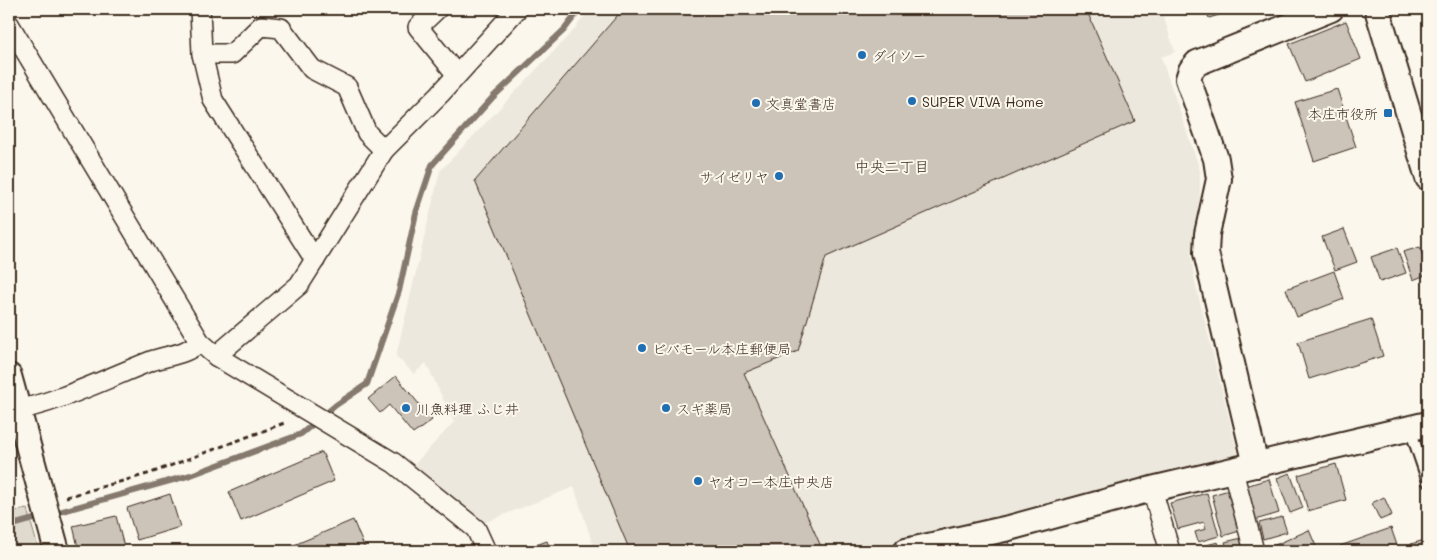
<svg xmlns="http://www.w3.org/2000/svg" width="1437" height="560" font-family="Mali,'Klee One',sans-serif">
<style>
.built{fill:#ede8dd}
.green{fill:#dfd9ce;stroke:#8d8276}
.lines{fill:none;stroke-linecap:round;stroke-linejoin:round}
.stream{stroke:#85796d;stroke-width:6}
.building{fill:#ccc4b9;stroke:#3b2a1e}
.service-casing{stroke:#3b2a1e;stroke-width:14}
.minor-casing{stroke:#3b2a1e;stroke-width:22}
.tertiary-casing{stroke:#3b2a1e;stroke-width:28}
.path{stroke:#3b2a1e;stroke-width:3;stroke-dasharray:5 4;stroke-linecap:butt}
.service{stroke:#fbf7ec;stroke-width:10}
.minor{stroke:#fbf7ec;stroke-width:19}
.tertiary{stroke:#fbf7ec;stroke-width:24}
.poi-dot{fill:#1f6fb2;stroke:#fbf7ec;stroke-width:2}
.labels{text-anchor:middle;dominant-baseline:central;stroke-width:4;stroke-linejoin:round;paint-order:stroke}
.poi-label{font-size:14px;fill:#3b2a1e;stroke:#fbf7ec;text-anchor:start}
.neighbourhood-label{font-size:15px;fill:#3b2a1e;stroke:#fbf7ec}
</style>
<rect width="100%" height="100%" fill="#fbf7ec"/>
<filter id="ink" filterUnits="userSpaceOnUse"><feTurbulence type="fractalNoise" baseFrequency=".02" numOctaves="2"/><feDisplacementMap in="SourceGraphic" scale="10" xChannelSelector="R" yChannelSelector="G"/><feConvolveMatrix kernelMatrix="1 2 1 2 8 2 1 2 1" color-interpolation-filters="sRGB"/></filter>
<g filter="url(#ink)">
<polygon class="built" points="589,9 1161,9 1175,52 1161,57 1200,170 1200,195 1191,254 1195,282 1238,454 1235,462 889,545 875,551 595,551 574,487 478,525 411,468 454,422 426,363 414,374 396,356 440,171 575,29"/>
<polygon class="green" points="27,509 39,551 9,551 9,512"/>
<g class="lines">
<polyline class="stream" points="9,526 191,475 301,434 336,405 367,384 399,291 416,213 432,165 493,97 564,30 580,9"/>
</g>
<g class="building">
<polygon points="623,9 1086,9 1135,121 826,257 798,351 744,373 823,551 630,551 475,181"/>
<polygon points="1205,9 1239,9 1209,18"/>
<polygon points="1346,21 1361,59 1305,82 1289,44"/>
<polygon points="1337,89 1356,147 1314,161 1295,102"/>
<polygon points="1344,229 1357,262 1335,270 1322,237"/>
<polygon points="1420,247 1428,274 1413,280 1403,252"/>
<polygon points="1397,248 1406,273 1380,282 1371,257"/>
<polygon points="1334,271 1344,299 1297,317 1286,289"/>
<polygon points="1371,319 1383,356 1309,379 1298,342"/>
<polygon points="396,376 432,420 413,434 389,405 380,413 368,399"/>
<polygon points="322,452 334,481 241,521 229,492"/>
<polygon points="1336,464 1346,500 1308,511 1298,475"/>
<polygon points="1290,473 1303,508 1290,513 1277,478"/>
<polygon points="1269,479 1279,513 1255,520 1245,486"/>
<polygon points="1232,489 1243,530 1223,536 1212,495"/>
<polygon points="1207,493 1219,536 1198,542 1195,532 1206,529 1204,522 1178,529 1170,503"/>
<polygon points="170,494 180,527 137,540 127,508"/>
<polygon points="1384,497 1392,515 1380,520 1372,503"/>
<polygon points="116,516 125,551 79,551 73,526"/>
<polygon points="1282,517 1287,532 1263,539 1259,523"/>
<polygon points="353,520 366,551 280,551"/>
<polygon points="1391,528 1399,551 1342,551 1340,546"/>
<polygon points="1309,530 1318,551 1267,551 1266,549"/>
<polygon points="1246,537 1249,551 1228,551 1225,542"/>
<polygon points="1428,539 1428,551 1413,551 1411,544"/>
<polygon points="547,541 551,551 520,551"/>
<polygon points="1009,541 1012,551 971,551"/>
<polygon points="1218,542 1220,551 1184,551"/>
</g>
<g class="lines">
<defs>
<polyline id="service" points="1410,429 1428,482"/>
<g id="minor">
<polyline points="200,9 202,54 213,100 315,260"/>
<polyline points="437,9 418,27 457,75"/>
<polyline points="9,24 200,342 216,356 394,463 476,529 486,551"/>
<polyline points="202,54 232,54 261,26 281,28 312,69 347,87 367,133 384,150"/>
<polyline points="216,356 299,285 384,150 440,94 517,9"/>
<path d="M9 411C51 406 110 377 151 361 169 355 185 355 200 342"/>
<polyline points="1233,471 1254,551"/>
<polyline points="1152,489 1170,551"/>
</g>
<g id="tertiary">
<polyline points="1377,9 1428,178"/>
<polyline points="9,376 57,551"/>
<polyline points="1256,465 1206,253 1207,234 1219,179 1216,159 1188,79 1191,70 1197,63 1331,9"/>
<polyline points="906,551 1009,528 1152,489 1428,424"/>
</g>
</defs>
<use href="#service" class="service-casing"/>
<use href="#minor" class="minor-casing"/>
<use href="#tertiary" class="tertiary-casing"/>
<polyline class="path" points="66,497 151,473 287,422"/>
<use href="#service" class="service"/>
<use href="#minor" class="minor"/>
<use href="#tertiary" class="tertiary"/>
</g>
</g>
<g class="poi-dot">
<circle cx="862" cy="55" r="5"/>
<circle cx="912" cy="101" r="5"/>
<circle cx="756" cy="103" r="5"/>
<rect x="1383" y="108" width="10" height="10" rx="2.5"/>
<circle cx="779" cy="176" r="5"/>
<circle cx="642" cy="348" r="5"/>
<circle cx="406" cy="408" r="5"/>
<circle cx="666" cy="408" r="5"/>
<circle cx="698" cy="481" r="5"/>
</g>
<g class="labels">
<g class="poi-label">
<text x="872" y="55">ダイソー</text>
<text x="922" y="101">SUPER VIVA Home</text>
<text x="766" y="103">文真堂書店</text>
<text x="1378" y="113" text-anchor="end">本庄市役所</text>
<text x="769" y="176" text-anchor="end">サイゼリヤ</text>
<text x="652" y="348">ビバモール本庄郵便局</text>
<text x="416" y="408">川魚料理 ふじ井</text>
<text x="676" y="408">スギ薬局</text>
<text x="708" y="481">ヤオコー本庄中央店</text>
</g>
<g class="neighbourhood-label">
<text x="892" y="166">中央二丁目</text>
</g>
</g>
<rect width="1437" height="560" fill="none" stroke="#fbf7ec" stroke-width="30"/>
<rect x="15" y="15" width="1407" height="530" fill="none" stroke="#3b2a1e" stroke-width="2" filter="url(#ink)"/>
</svg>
